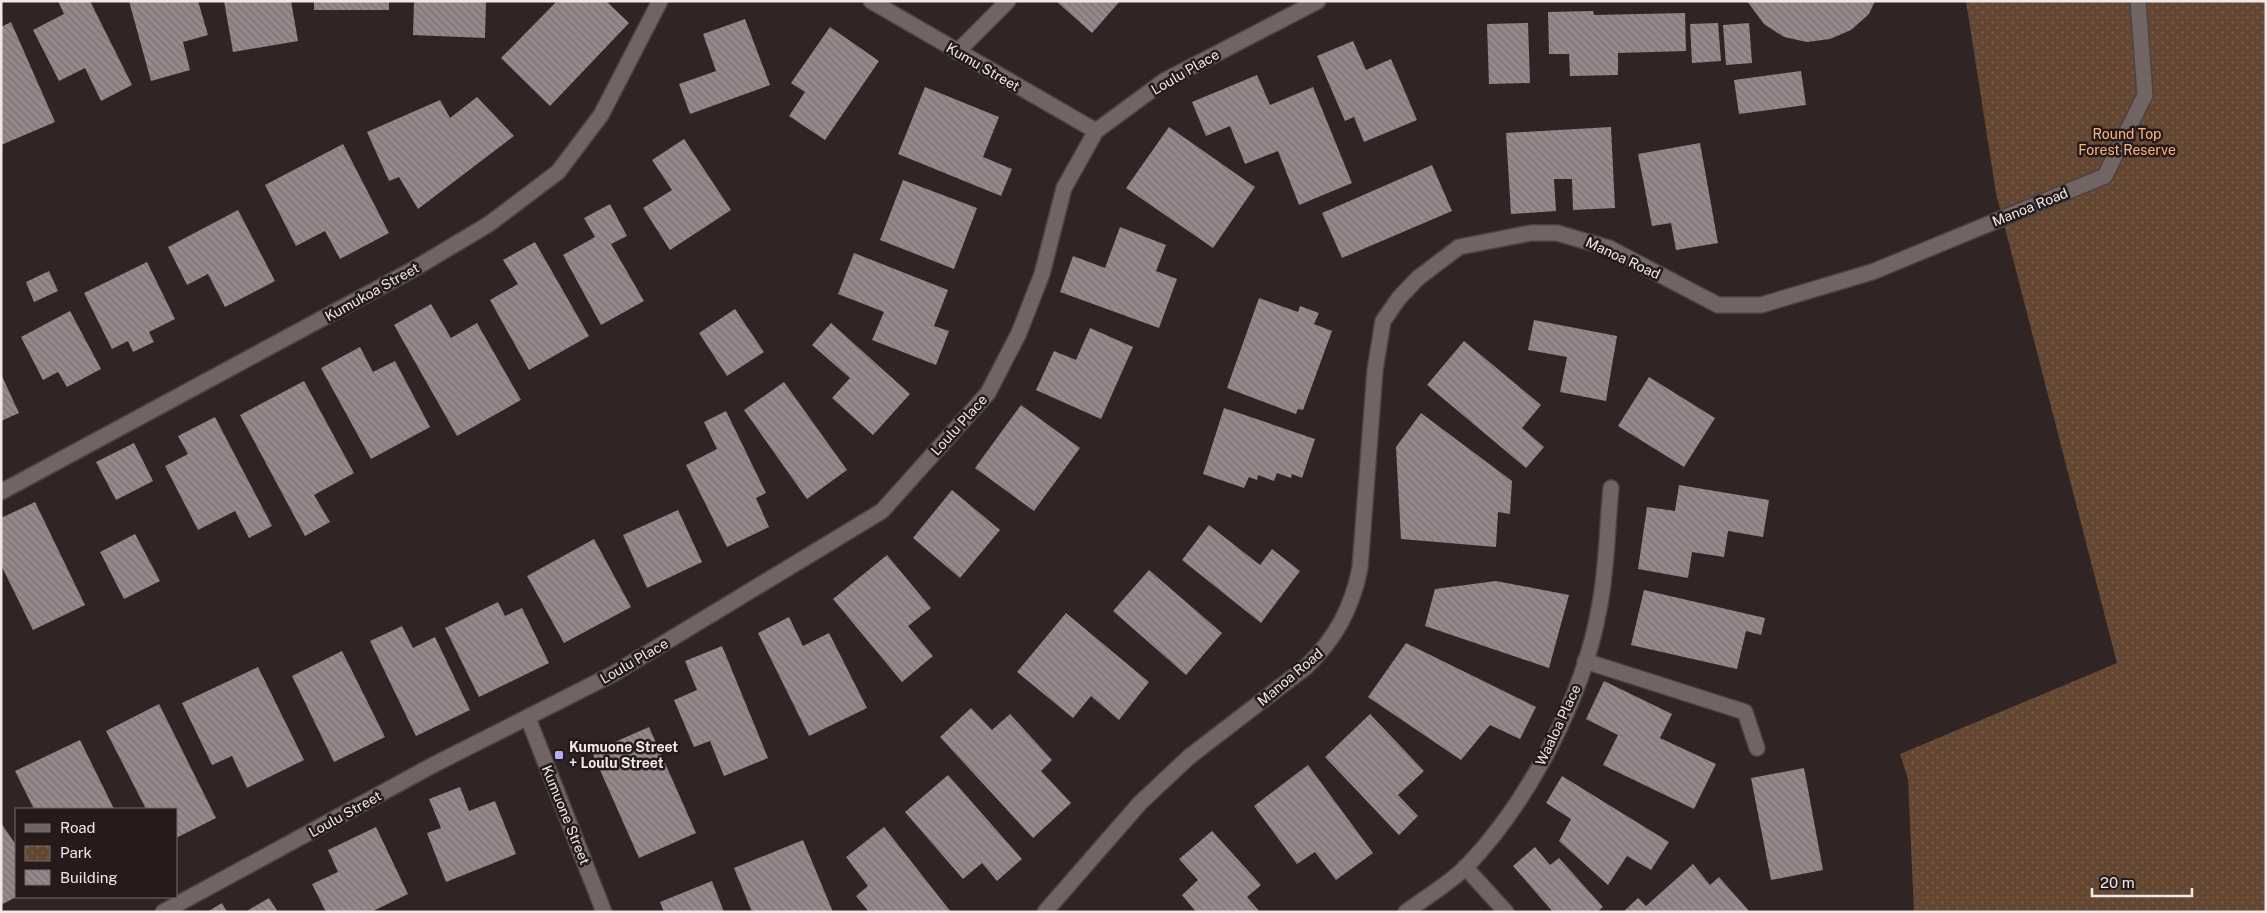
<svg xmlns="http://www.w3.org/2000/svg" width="2267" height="913" font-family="'Public Sans',sans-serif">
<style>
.park{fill:url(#park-dots)}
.building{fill:url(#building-back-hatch)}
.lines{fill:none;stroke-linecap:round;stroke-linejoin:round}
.lane-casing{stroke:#4b4342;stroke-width:18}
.street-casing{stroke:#4b4342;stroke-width:18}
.lane{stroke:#716463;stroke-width:15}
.street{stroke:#716463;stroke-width:15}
.poi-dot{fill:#b6acf8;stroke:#261b1a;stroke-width:2}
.labels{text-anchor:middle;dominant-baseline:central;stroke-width:5;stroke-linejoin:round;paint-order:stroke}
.street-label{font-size:14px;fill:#f0e9e8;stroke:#261b1a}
.park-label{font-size:14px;fill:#fab682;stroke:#261b1a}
.poi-label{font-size:14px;font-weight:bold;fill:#f0e9e8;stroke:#261b1a;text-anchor:start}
</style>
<defs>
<pattern id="park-dots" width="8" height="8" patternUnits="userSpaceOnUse" patternTransform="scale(1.25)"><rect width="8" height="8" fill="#634732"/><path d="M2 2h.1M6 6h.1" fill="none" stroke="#7a6250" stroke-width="1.8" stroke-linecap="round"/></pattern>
<pattern id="building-back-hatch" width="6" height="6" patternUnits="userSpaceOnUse" patternTransform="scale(1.25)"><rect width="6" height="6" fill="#96888b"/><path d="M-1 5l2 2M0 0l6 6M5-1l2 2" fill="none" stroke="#7b7173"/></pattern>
</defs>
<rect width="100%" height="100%" fill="#302424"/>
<polygon class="park" points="1966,1 2266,1 2266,912 1914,912 1908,779 1900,754 2117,663 1996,193"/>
<g class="building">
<polygon points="58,1 90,1 132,85 101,101 85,68 59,81 33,30 64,14"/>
<polygon points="129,1 198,1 208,35 183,42 190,70 151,81"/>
<polygon points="224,1 291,1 298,41 233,52"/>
<rect x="314" y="1" width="75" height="9"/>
<polygon points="414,1 486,1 485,38 413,35"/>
<polygon points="557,1 606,1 629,23 550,106 501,58"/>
<polygon points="1056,1 1120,1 1092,33"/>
<polygon points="1747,1 1875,1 1869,14 1851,30 1830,39 1807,42 1784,37 1764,24"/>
<polygon points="1593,11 1594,15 1685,13 1686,51 1618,53 1618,75 1570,76 1569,54 1549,54 1548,12"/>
<polygon points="745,19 770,85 690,114 679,84 716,71 703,34"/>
<polygon points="11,22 55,122 1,145 1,27"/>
<polygon points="1528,23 1530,83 1489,84 1487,24"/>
<polygon points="1718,23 1721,61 1692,63 1690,24"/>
<polygon points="1749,23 1752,63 1726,65 1723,25"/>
<polygon points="830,27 879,61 825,140 789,116 805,92 791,83"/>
<polygon points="1353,41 1366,70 1391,59 1417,120 1364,142 1354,117 1345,121 1317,56"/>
<polygon points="1801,71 1806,105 1739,114 1734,80"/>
<polygon points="1257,75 1270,105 1313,87 1352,183 1299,205 1278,151 1245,164 1230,126 1206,136 1192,102"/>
<polygon points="925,87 999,117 983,157 1012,169 1001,196 898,154"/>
<polygon points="477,97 514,136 418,209 399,177 389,181 367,132 440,100 450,118"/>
<polygon points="1169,127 1255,187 1213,248 1126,188"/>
<polygon points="1611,127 1615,208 1573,210 1572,179 1554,179 1556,211 1511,214 1506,133"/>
<polygon points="684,139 731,210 670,250 643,208 672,190 652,160"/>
<polygon points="1700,143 1718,243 1676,250 1671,223 1652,226 1638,154"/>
<polygon points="343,144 389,233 340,259 325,231 296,246 265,185"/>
<polygon points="1432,165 1452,211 1342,258 1322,213"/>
<polygon points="903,180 977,208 954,269 880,240"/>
<polygon points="610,204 627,236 611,244 644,301 601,325 563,255 595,237 584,218"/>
<polygon points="238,210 275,281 225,307 208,274 187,285 168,247"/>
<polygon points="1120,227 1166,245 1156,271 1177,279 1159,328 1060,292 1073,256 1105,268"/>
<polygon points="535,242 589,336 529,370 490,300 518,284 503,260"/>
<polygon points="854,253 948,290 934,326 949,331 936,365 872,340 884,312 838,294"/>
<polygon points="147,262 175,319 149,332 154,342 133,352 128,341 112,349 84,293"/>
<polygon points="49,271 58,291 34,302 26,282"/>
<polygon points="1259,298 1298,312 1300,306 1319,313 1314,324 1332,331 1303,410 1298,409 1296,414 1227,388"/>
<polygon points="431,304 451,338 477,323 521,400 457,436 394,325"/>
<polygon points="735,309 764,352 727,376 699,333"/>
<polygon points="70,311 101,369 67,387 58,372 43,380 21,337"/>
<polygon points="1534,320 1617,336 1606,401 1560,392 1567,357 1528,350"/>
<polygon points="831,323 910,394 873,435 832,398 850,378 812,345"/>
<polygon points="1090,328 1133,347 1101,419 1036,390 1054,351 1076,360"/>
<polygon points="1464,341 1541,405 1522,428 1544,447 1526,468 1427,385"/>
<polygon points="360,347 373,372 395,361 430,427 371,459 321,368"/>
<polygon points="1,374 19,413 1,421"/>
<polygon points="1649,377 1715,418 1684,467 1618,426"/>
<polygon points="304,381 354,473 314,495 330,522 305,536 240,415"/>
<polygon points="784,382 847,470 807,499 744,410"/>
<polygon points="1021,405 1080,448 1034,511 975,468"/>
<polygon points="1224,408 1315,439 1302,478 1292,474 1291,478 1277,473 1274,481 1258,475 1257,480 1249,477 1244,488 1203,474"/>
<polygon points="726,411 766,493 756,498 769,527 727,547 686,465 717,449 704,422"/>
<polygon points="1421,413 1512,481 1510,514 1498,512 1496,547 1401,539 1396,447"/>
<polygon points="215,417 272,526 249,538 235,511 198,530 165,466 188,454 178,436"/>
<polygon points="134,443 153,481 116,500 96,462"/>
<polygon points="1679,485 1769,500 1763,537 1728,531 1724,557 1692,552 1688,578 1638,569 1647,507 1675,511"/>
<polygon points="952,490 1000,530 960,578 913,538"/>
<polygon points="35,502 85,605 33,630 1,565 1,518"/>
<polygon points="678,510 702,562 647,588 623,535"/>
<polygon points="1209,525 1260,565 1272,549 1300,571 1261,623 1182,560"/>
<polygon points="135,534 160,581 124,599 100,552"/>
<polygon points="594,539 631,607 564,643 527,576"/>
<polygon points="887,555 931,608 908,626 933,656 902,682 833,599"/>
<polygon points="1149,570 1222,633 1186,675 1113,611"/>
<polygon points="1496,581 1569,595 1549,668 1425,626 1435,589"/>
<polygon points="1644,590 1765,618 1761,635 1746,631 1737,669 1631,645"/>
<polygon points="498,602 505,616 522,608 549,663 479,697 445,628"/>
<polygon points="1066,613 1149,682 1119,720 1091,696 1073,718 1017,672"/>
<polygon points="789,617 803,646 829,633 867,708 809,736 758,633"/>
<polygon points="402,626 413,648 435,637 470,710 416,736 370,641"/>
<polygon points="1406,643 1536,707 1520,739 1490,725 1461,760 1368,697"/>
<polygon points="722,646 768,758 724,776 710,741 694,747 674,700 697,690 685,661"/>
<polygon points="342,651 385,737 334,762 292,676"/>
<polygon points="258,667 304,760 247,788 232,756 212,765 182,703"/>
<polygon points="1604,681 1672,714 1660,738 1716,764 1694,809 1603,765 1618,735 1586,719"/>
<polygon points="159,704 216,818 176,838 176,809 146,809 106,731"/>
<polygon points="971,708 992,730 1010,714 1052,760 1041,771 1071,803 1033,838 940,737"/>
<polygon points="1370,714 1424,771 1398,795 1418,816 1399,835 1325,757"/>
<polygon points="649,727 696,833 639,858 592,752"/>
<polygon points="80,740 114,809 34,809 15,771"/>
<polygon points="1308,765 1373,853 1336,880 1315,852 1297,864 1254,806"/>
<polygon points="1804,768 1823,870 1771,880 1751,778"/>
<polygon points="948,775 1022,859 997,881 982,863 963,879 905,812"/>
<polygon points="1562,776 1669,842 1651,870 1627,856 1608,885 1559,841 1571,819 1546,803"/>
<polygon points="460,787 469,811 495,801 516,854 446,882 427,833 441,828 429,799"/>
<polygon points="1,823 16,845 16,897 1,905"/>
<polygon points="376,827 408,894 371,912 326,912 312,884 338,872 328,850"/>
<polygon points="884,827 951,912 869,912 856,896 868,886 846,857"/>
<polygon points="1212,831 1261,885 1247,897 1260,912 1196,912 1182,895 1198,880 1179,859"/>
<polygon points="803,840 833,912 752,912 734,868"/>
<polygon points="1535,847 1550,865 1559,858 1603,907 1597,912 1553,912 1513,866"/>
<polygon points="1693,864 1710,885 1719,877 1750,912 1623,912 1638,898 1646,906"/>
<polygon points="712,881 724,912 664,912 660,902"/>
<polygon points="269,898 278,912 245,912"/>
<polygon points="222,903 227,912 207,912"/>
</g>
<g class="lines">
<defs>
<g id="lane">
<polyline points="957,52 1008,1"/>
<polyline points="1585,661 1745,712 1757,748"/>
<path d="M1045 912 1140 803 1189 757 1306 667C1336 638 1352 608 1360 568L1375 370 1383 321 1399 298 1418 278 1459 247 1531 233H1557L1609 248 1718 305H1761L1872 272 2105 176 2145 95 2138 1"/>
</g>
<g id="street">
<polyline points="871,1 1096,131"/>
<polyline points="1,492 412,270 489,224 558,172 601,115 660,1"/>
<polyline points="528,718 604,912"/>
<polyline points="1465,867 1506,912"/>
<polyline points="163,912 435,764 613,674 882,511 988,393 1019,333 1042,274 1064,188 1096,131 1164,81 1318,1"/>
<path d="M1406 912C1426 897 1450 883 1467 866 1529 801 1583 698 1599 609 1607 570 1607 528 1611 488"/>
</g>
</defs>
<use href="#lane" class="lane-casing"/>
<use href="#street" class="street-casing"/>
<use href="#lane" class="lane"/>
<use href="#street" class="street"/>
</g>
<rect class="poi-dot" x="554" y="750" width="10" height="10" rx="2.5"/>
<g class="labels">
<g class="street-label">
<text transform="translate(983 67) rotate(30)">Kumu Street</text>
<text transform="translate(1185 72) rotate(-30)">Loulu Place</text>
<text transform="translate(2030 207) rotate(-22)">Manoa Road</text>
<text transform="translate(1623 258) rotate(25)">Manoa Road</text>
<text transform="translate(372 292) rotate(-29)">Kumukoa Street</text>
<text transform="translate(959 425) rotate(-48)">Loulu Place</text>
<text transform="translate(634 661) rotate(-30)">Loulu Place</text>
<text transform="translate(1290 677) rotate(-40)">Manoa Road</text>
<text transform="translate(1558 725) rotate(-65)">Waaloa Place</text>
<text transform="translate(345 814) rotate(-29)">Loulu Street</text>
<text transform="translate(566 815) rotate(68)">Kumuone Street</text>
</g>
<g class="park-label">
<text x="2127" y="134">Round Top<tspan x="2127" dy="16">Forest Reserve</tspan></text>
</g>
<g class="poi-label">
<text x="569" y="747">Kumuone Street<tspan x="569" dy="16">+ Loulu Street</tspan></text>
</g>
</g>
<rect width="2267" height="913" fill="none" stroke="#f0e9e8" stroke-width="5"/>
<rect x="15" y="808" width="162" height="90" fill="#261b1a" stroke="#776d6c"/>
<rect x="25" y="824" width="25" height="8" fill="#716463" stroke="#776d6c"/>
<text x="60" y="833" font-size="15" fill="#f0e9e8">Road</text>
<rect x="25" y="846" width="25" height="15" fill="url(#park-dots)" stroke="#776d6c"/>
<text x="60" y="858" font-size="15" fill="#f0e9e8">Park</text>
<rect x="25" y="870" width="25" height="15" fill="url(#building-back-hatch)" stroke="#776d6c"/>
<text x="60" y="883" font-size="15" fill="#f0e9e8">Building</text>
<path d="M2092 888v8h100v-8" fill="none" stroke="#f0e9e8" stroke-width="2.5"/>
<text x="2100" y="888" font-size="15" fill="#f0e9e8" stroke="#261b1a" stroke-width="4" paint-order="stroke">20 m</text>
</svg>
